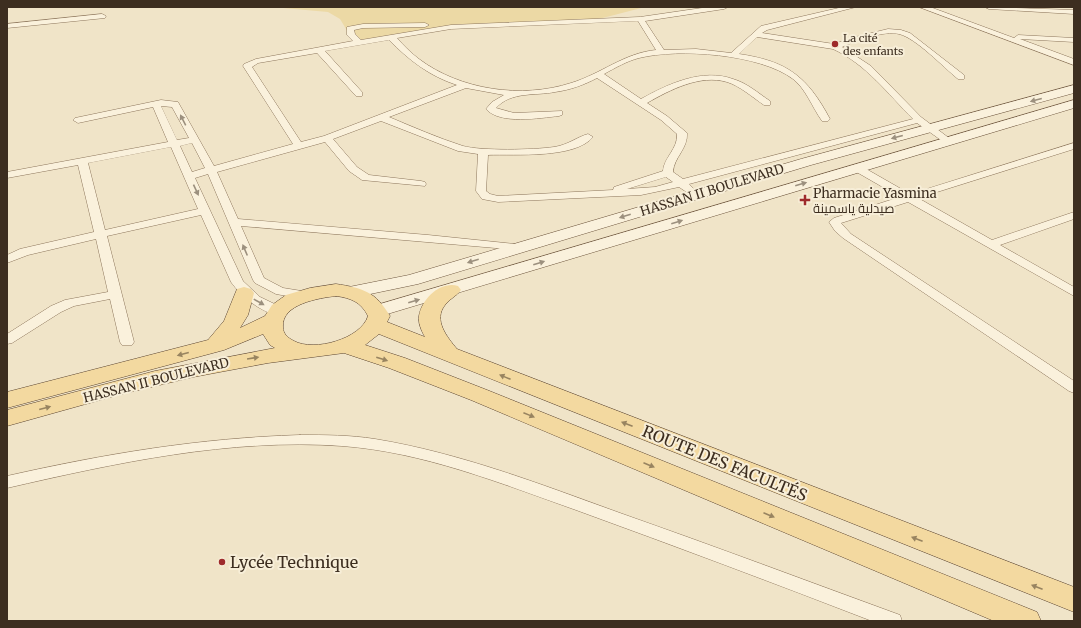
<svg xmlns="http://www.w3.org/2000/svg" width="1081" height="628" font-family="Merriweather,Cairo,serif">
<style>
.sand{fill:#ecd9a5}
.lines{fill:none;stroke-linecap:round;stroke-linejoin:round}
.street-casing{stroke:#8d765c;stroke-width:1}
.secondary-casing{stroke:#6f573f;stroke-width:1}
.primary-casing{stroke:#5b4430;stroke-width:1}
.street{fill:#faf1dc;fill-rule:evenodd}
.secondary{fill:#faf1dc;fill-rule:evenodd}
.primary{fill:#f3d9a0;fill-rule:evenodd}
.oneway{fill:#9c907e}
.oneway2{fill:#988460}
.poi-dot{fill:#9e2a2b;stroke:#f7eed8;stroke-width:1.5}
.labels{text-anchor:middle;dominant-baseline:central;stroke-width:4;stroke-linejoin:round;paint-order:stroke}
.far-poi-label{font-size:11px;fill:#3d2e20;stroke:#f7eed8;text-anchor:start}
.street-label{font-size:13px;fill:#3d2e20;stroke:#f7eed8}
.poi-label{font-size:13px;fill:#3d2e20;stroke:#f7eed8;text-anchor:start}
.near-street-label{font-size:16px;fill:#3d2e20;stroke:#f7eed8}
.near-poi-label{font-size:16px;fill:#3d2e20;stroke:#f7eed8;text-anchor:start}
</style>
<rect width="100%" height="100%" fill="#f0e4c8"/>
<polygon class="sand" points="272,7 645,7 595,20 471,25 354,42 340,19 328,12"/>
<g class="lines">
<defs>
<g id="street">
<path d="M709 7H728L724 9 645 21 664 50 696 49 731 53 761 26 843 7H856L767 30 762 33 834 44 855 37 888 29 901 30 910 33 964 75V79H958C943 67 916 38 899 34 885 30 855 41 842 47L871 66 921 117 953 141 948 144 945 143 917 123 689 184 699 194 694 197 679 187 641 195 498 202 482 199 476 191 478 154 458 151 381 121 333 139 357 167 369 175 421 181 425 182 426 184 425 186 362 180 349 171 325 142 217 172 238 219 428 235 515 244 521 248 519 250 241 226 264 278 283 288 308 292 310 295 304 299 276 294 255 283 253 280 208 174 195 178 243 281 260 297 283 308 284 311 283 314C266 318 240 295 231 282L201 215 107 236 134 342 132 345H122L120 342 110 299 74 306 61 312 12 343 7 344V334L51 306 65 300 108 292 96 239 28 255 7 263V255L20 249 94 232 78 165 7 178V172L168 142 153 107 78 123 73 120 75 118 161 100 178 102 214 166 293 144 243 66 244 64 256 59 353 41 347 35V27L363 24 425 23 429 25 425 27 363 28 354 30 355 34 361 40 451 25 640 17ZM638 21 656 50C624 53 601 74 571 83 522 99 460 90 419 59 411 53 404 46 397 38L451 29ZM757 37 833 49C866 64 888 94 913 119L683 179 673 172C674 157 688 149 687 133L667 116 647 103C670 90 700 74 727 82 740 86 752 97 764 105H770V101C758 93 747 83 733 79 702 68 668 84 641 99L604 74C615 68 627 61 639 58 679 48 760 54 793 79 806 89 812 107 822 121H828L830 119C807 76 787 61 739 54ZM389 40C409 60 429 76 457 85L324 136 301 142 252 67 258 63 317 53 356 96H362V92L325 51ZM597 78 661 120 677 134C678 149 664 157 663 171L614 187 613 190 498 196 490 194 486 191 488 155C515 154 575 159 593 137L588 134C577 137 568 145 554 147 534 150 481 151 463 146 438 138 413 127 389 117L466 88 504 95 492 102 486 109C500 125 540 118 559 116L562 115V111L514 113 496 108C511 91 536 96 555 92 570 90 584 85 597 78ZM161 106 172 107 189 138 177 140ZM192 143 205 168 192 172 180 146ZM171 147 198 209 105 230 88 163ZM666 177 673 182 655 187 627 189Z"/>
<polygon points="919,7 930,7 1014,38 1018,35 1074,38 1074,42 1020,39 1074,59 1074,65"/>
<polygon points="985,7 1074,10 1074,14 989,9"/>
<polygon points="102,14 106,16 105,18 7,28 7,24"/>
<polygon points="1074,143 1074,149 918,198 992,240 1074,212 1074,219 1000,245 1074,287 1074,296 908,202 841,223 851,234 1074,381 1074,393 1069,391 843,238 835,231 829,222 834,218 900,197 853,170 852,168 853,166 861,166 910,194"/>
<path d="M300 435C325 435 350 435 375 439 460 453 540 484 620 513 714 546 807 581 900 615L902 621H872C774 583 675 546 576 510 500 483 423 452 342 446 230 438 116 463 7 488V476C104 454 200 438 300 435Z"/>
</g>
<g id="secondary">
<polygon points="1074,85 1074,93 811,165 418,284 351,298 344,296 342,292 344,288 409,275 801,159"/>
<polygon points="1074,100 1074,108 384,315 377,317 370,315 368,311 370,307"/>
</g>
<path id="primary" d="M336 284C363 288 376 292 390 316L387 322 425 337C421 330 418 323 419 316 422 298 441 281 458 286L461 290C457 296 449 299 445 305 433 320 447 337 457 349L1074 587V612L379 334 365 345 405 358 487 390 1037 612 1041 621H994L471 400 389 368 344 353 268 363 193 377 118 395 7 426V410L155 371 275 348 270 345 263 334 224 350 7 408V392L208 340 224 321 237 289 244 287 251 289 254 293 248 315 240 328 265 316 272 305 286 295 310 288ZM336 296C351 298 361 302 368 316 361 339 314 352 294 341 288 338 283 334 283 327 281 304 319 298 336 296Z"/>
</defs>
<use href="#street" class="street-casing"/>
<use href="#secondary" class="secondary-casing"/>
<use href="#primary" class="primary-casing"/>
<use href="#street" class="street"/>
<use href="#secondary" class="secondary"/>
<use href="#primary" class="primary"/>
</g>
<defs><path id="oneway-solid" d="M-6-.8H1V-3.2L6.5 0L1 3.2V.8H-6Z"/></defs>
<g class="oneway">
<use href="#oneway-solid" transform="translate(1036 100) rotate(165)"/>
<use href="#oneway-solid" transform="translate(183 120) rotate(-117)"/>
<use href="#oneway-solid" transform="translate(897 137) rotate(165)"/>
<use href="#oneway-solid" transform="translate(801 184) rotate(-16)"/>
<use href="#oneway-solid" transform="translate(196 190) rotate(65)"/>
<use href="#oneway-solid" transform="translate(625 216) rotate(163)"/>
<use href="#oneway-solid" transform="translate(677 222) rotate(-17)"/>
<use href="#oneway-solid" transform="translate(245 250) rotate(-113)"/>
<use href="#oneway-solid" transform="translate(473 261) rotate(163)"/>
<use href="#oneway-solid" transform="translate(539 263) rotate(-17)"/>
<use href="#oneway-solid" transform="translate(414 301) rotate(-16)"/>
<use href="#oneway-solid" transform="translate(259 302) rotate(29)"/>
</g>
<g class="oneway2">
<use href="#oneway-solid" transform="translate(183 354) rotate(165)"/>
<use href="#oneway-solid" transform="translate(253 358) rotate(-9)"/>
<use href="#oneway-solid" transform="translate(382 359) rotate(17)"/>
<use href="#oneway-solid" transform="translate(505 377) rotate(-158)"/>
<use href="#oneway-solid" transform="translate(45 408) rotate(-15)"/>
<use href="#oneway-solid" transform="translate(529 415) rotate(22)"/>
<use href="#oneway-solid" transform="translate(627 424) rotate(-159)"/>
<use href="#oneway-solid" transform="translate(649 465) rotate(23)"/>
<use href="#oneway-solid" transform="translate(769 515) rotate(23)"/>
<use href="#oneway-solid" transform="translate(917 539) rotate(-159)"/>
<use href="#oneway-solid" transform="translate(1037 587) rotate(-159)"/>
</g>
<g class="poi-dot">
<circle cx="835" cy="44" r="4"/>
<path d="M803 194h4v4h4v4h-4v4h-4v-4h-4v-4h4z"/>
<circle cx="222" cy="562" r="4"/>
</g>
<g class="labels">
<g class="far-poi-label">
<text x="843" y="38">La cité<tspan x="843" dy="13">des enfants</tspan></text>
</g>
<g class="street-label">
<text transform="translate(712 190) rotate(-17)">HASSAN II BOULEVARD</text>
<text transform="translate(156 380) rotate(-14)">HASSAN II BOULEVARD</text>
</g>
<g class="poi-label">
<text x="813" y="193">Pharmacie Yasmina<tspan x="813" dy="15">صيدلية ياسمينة</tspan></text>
</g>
<g class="near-street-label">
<text transform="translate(725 463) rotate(22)">ROUTE DES FACULTÉS</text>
</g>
<g class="near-poi-label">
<text x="230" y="562">Lycée Technique</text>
</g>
</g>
<rect width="1081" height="628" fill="none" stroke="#3d2e20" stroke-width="16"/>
</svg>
